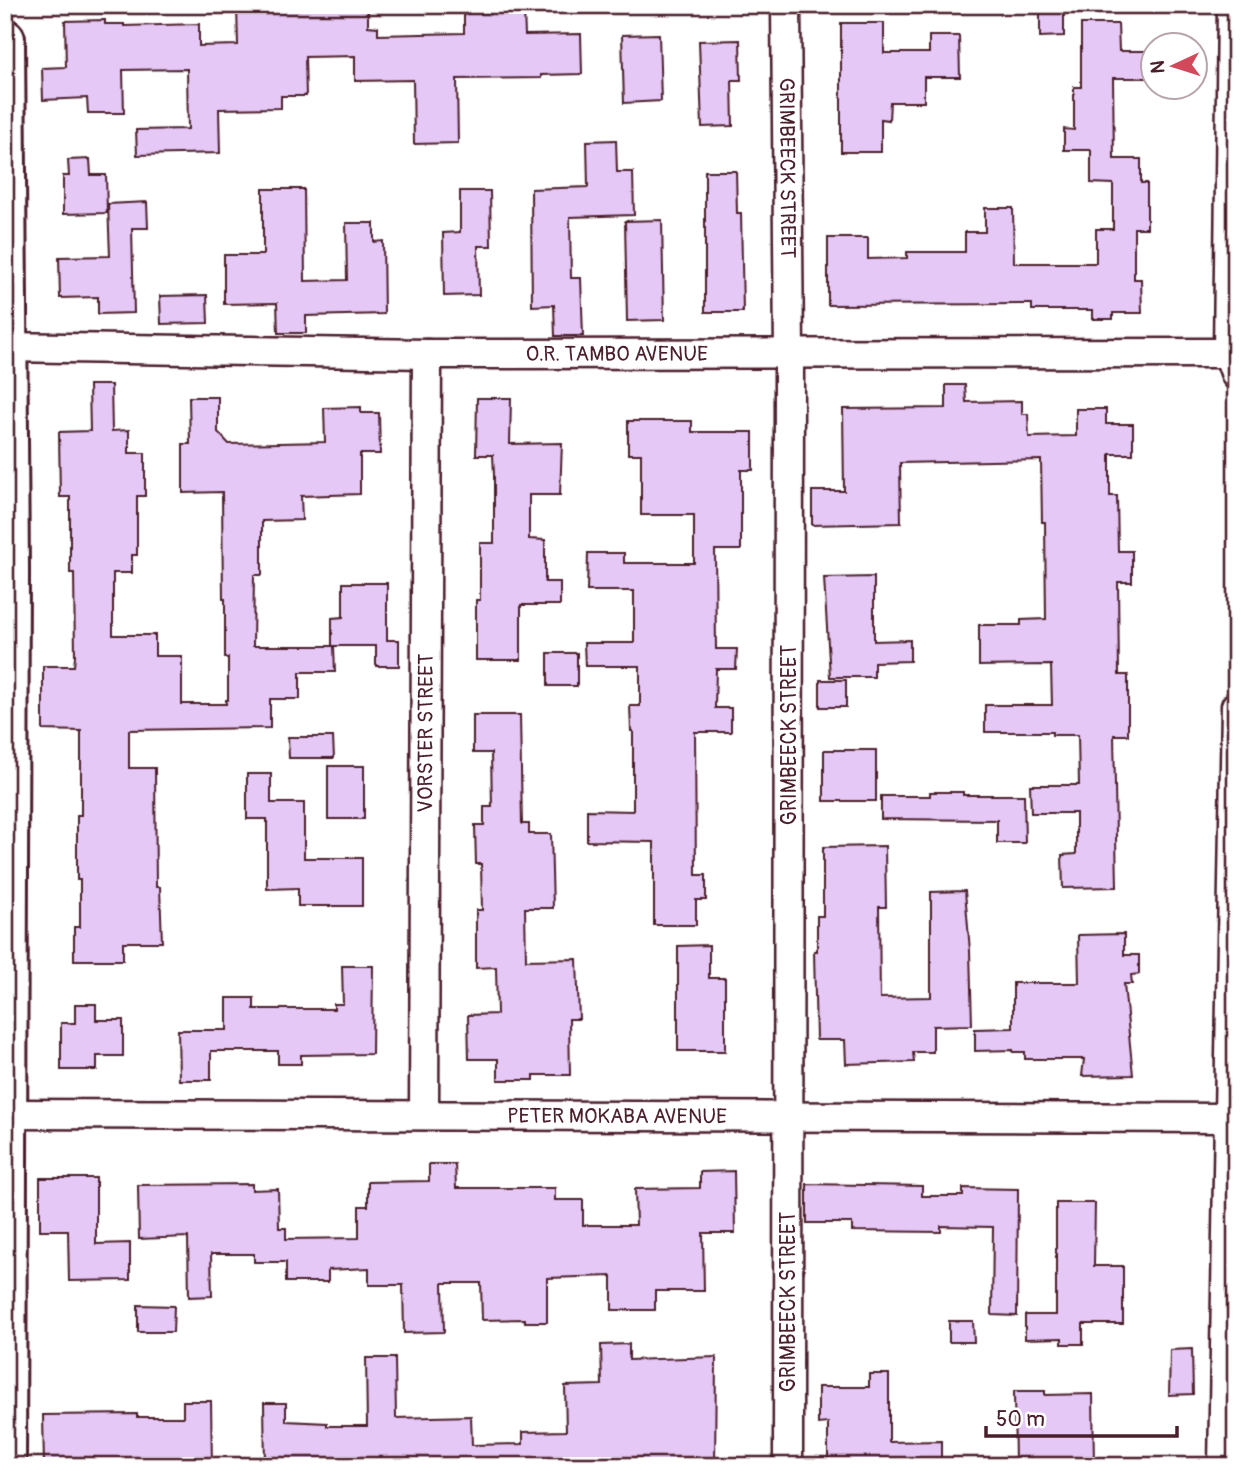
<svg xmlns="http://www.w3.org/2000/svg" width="1241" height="1471" font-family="Pangolin,sans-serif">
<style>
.building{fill:#e5c8f6;stroke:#4a1f2b;stroke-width:2}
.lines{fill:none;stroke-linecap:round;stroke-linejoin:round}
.street-casing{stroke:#4a1f2b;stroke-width:33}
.secondary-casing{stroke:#4a1f2b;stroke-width:44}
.street{stroke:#fff;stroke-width:28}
.secondary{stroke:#fff;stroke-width:38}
.labels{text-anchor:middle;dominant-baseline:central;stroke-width:5;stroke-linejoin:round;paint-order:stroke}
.street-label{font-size:21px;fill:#4a1f2b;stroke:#fff}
</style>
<rect width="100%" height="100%" fill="#fff"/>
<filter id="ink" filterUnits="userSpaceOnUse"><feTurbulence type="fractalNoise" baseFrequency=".0143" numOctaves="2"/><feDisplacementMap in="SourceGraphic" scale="14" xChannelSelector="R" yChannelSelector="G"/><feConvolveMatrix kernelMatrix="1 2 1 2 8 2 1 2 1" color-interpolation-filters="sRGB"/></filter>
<g filter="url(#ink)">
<g class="building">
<polygon points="368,5 368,26 378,27 378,35 464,33 464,13 524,11 525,35 581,34 582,74 541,75 541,78 457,79 458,143 414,144 413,80 355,81 355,56 305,57 306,96 281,96 281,108 219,109 220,153 137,155 136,130 188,129 187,69 123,70 124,113 88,113 87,98 43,100 42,68 66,67 65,21 105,20 105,24 124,24 124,26 199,24 199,46 238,45 237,6"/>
<polygon points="1040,11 1064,11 1064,36 1040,37"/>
<polygon points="841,23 884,23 884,53 929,53 929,36 959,36 960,77 924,77 924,102 890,102 889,120 881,119 881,152 841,152"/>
<polygon points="1081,24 1118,24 1119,51 1149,51 1149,78 1113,78 1114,159 1141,159 1141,183 1147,183 1147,228 1134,228 1134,279 1141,279 1142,313 1113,313 1113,319 1093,319 1093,310 1032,310 1032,304 828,305 828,238 868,238 868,259 907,258 907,252 965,252 965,232 985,232 985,208 1013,208 1014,263 1096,263 1096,229 1113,229 1113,184 1091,183 1091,150 1064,150 1064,129 1074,130 1074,87 1081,87"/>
<polygon points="659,34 661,101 624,103 622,35"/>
<polygon points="740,40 741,80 732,80 733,126 702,127 699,41"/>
<polygon points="616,140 617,172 633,172 634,215 570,217 571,278 581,278 583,336 555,336 554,305 532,306 531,189 588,187 587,141"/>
<polygon points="90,159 91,175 106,175 107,213 63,214 63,176 69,176 68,160"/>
<polygon points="705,171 736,171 737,213 741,213 743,312 705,312"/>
<polygon points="263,189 304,189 305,281 347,280 346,223 374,223 374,242 383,241 384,314 306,316 306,333 278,333 277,303 224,304 224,255 263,255"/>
<polygon points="460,191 490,191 491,246 478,246 479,295 444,296 443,233 460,232"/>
<polygon points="147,202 148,228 132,228 134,313 98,314 98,297 60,298 59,257 110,256 108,204"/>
<polygon points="662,220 664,320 627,321 625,221"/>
<polygon points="207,295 208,323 161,324 160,296"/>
<polygon points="89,385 111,385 112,431 129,430 129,453 145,453 145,496 137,496 137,555 132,555 132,573 113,573 113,635 155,635 155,656 182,656 182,704 226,704 226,700 228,700 228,658 225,658 225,599 223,599 222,492 183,493 183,444 190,444 189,397 218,397 218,432 229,444 325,442 324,408 361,407 361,413 379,413 380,454 360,454 360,494 301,496 302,520 262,521 262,575 254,575 253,646 334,646 335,672 300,672 300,699 270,699 270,728 129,730 129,768 155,768 156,887 160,887 162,942 123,942 123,960 74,960 74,927 80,927 80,880 77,880 77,815 81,815 81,731 43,730 43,666 74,666 75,657 74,573 70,573 70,497 60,497 59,432 90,431"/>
<polygon points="946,385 965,385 966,402 1022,401 1022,414 1028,414 1029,437 1076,436 1076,409 1106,409 1106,424 1133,424 1133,454 1110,454 1110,496 1117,496 1118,551 1132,551 1132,582 1118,582 1119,675 1128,675 1128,735 1114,735 1117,887 1063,888 1062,855 1076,854 1076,813 1031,813 1030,785 1079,785 1078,735 1052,735 1052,732 985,732 985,705 1052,705 1051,665 979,666 979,625 1021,625 1021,620 1046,619 1045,522 1042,522 1041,460 900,463 901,523 812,525 812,491 844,491 843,409 946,408"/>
<polygon points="477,398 511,398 510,444 562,443 560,495 529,495 529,539 545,540 545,582 560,582 560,605 521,605 521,660 476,660 476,600 480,600 480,543 494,543 494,474 493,455 476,455"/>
<polygon points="628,421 692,421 692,432 753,432 753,470 741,470 741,550 715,550 716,649 737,649 736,669 716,669 715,708 731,708 731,732 695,732 696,875 706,875 706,900 696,900 696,925 654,925 654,842 587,841 587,810 633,811 633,731 631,731 630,706 640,706 640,666 585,666 584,643 634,643 634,591 587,591 588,553 624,553 624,563 694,563 694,515 641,515 641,454 628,454"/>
<polygon points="874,577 874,641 910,640 910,661 874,662 874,677 830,677 824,578"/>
<polygon points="343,583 387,583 387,640 399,640 399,666 376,666 376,646 332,646 332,618 343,617"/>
<rect x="548" y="653" width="29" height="33"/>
<rect x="820" y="680" width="26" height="27"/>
<polygon points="473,715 520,715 522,824 529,824 529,834 551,834 553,908 525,908 526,960 577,959 579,1019 569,1019 570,1075 534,1075 534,1080 498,1080 498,1059 469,1059 468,1015 497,1014 496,967 476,968 476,910 482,910 481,864 476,864 475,825 484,825 484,807 492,807 491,753 473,753"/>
<polygon points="288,737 333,737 334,758 289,758"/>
<rect x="824" y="750" width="52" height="51"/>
<rect x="328" y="766" width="36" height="53"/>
<polygon points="247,774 271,774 271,803 304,803 304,858 362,858 362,906 298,906 298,888 267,889 267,819 247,819"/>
<polygon points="930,792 963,792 963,795 1024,795 1025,843 997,843 997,820 881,819 881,796 930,796"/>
<polygon points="885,846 886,907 879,907 880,998 931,997 931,892 965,891 970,951 972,1025 933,1026 933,1052 913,1052 914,1062 846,1064 845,1040 816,1040 814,951 817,951 817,916 823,916 823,847"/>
<polygon points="1124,934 1124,955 1139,955 1139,974 1131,975 1132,984 1124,984 1133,1075 1082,1076 1084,1059 1025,1059 1025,1052 1013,1052 1013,1050 975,1051 975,1029 1013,1028 1013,983 1079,983 1078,935"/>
<polygon points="709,945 709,978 725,978 725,1051 678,1051 678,946"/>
<polygon points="342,966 373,966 372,1054 301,1055 301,1064 278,1064 278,1051 211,1051 211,1080 179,1080 178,1030 227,1030 227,998 254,998 254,1009 334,1009 334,1004 343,1004"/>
<polygon points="75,1004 96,1004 96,1020 123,1020 123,1056 97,1056 97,1070 61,1070 61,1023 75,1023"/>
<polygon points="429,1164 455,1164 456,1188 555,1188 555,1200 583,1200 583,1225 636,1225 635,1189 700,1188 700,1172 734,1171 735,1233 703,1233 704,1291 655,1291 655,1310 612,1310 612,1276 547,1278 547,1322 525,1322 525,1319 482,1320 481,1283 443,1283 444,1332 404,1333 403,1285 369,1285 369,1268 328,1270 328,1282 286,1282 286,1262 254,1262 254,1254 211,1254 212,1296 189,1297 188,1237 139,1239 138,1185 252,1184 252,1190 278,1189 279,1228 286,1228 286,1239 359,1238 359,1206 368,1206 368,1182 429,1181"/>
<polygon points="40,1178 96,1178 96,1244 130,1243 130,1280 69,1281 68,1230 40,1230"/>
<polygon points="807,1184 922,1186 922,1196 963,1196 963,1188 1018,1189 1017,1316 992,1315 993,1227 941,1226 941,1232 852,1231 852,1223 807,1223"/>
<polygon points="1056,1203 1095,1203 1094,1266 1123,1266 1123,1324 1083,1324 1083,1344 1062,1344 1062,1338 1025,1339 1025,1315 1056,1315"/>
<polygon points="138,1305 174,1306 173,1332 138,1332"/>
<polygon points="949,1321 973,1321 974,1342 949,1342"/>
<polygon points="629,1344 629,1360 716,1357 715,1466 265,1466 264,1403 286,1403 286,1421 327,1423 327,1426 367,1426 366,1358 395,1358 396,1418 471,1416 472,1445 523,1444 523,1432 566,1431 565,1386 602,1385 601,1345"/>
<polygon points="1192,1349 1193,1394 1169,1395 1170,1350"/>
<polygon points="869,1374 889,1374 889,1442 941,1441 941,1466 828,1466 828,1423 818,1424 818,1387 869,1387"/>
<polygon points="1014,1391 1045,1391 1045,1395 1093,1394 1094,1466 1015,1466"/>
<polygon points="183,1401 211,1401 212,1466 181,1466 181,1464 44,1466 43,1415 137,1414 137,1417 183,1417"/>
</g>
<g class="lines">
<defs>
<g id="street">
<path id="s1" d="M786 5 789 354 788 1466"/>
<polyline points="1232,5 1228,353 1236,375"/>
<path id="s2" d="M5 347 427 354 1228 353"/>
<path id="s3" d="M5 1114 1230 1118"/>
<path id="s4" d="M424 1115 427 354"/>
<polyline points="1223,1466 1236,706"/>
</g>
<polyline id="secondary" points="5,39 9,571 6,1466"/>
</defs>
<use href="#street" class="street-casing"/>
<use href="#secondary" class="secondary-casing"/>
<use href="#street" class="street"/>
<use href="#secondary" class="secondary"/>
</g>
</g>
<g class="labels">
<g class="street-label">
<text stroke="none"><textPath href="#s1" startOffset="163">GRIMBEECK STREET</textPath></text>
<text stroke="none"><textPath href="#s2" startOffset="612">O.R. TAMBO AVENUE</textPath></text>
<text stroke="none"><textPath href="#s4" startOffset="382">VORSTER STREET</textPath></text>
<text transform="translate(789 735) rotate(-90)">GRIMBEECK STREET</text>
<text stroke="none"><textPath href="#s3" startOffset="612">PETER MOKABA AVENUE</textPath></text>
<text transform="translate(788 1302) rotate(-90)">GRIMBEECK STREET</text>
</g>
</g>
<rect width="1241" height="1471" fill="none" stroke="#fff" stroke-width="28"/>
<rect x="14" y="14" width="1213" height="1443" fill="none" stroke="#4a1f2b" stroke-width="2.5" filter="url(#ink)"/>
<g transform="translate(1174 66) rotate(266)"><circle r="33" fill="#ffffff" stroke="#b7a5aa" stroke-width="2"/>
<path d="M0-5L12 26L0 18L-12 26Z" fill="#d1495b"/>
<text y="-10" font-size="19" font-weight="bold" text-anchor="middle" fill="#4a1f2b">N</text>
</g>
<path d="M986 1426v10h191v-10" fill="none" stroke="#4a1f2b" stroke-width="3.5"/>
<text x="996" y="1426" font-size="21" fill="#4a1f2b" stroke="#ffffff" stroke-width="5" paint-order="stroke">50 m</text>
</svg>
